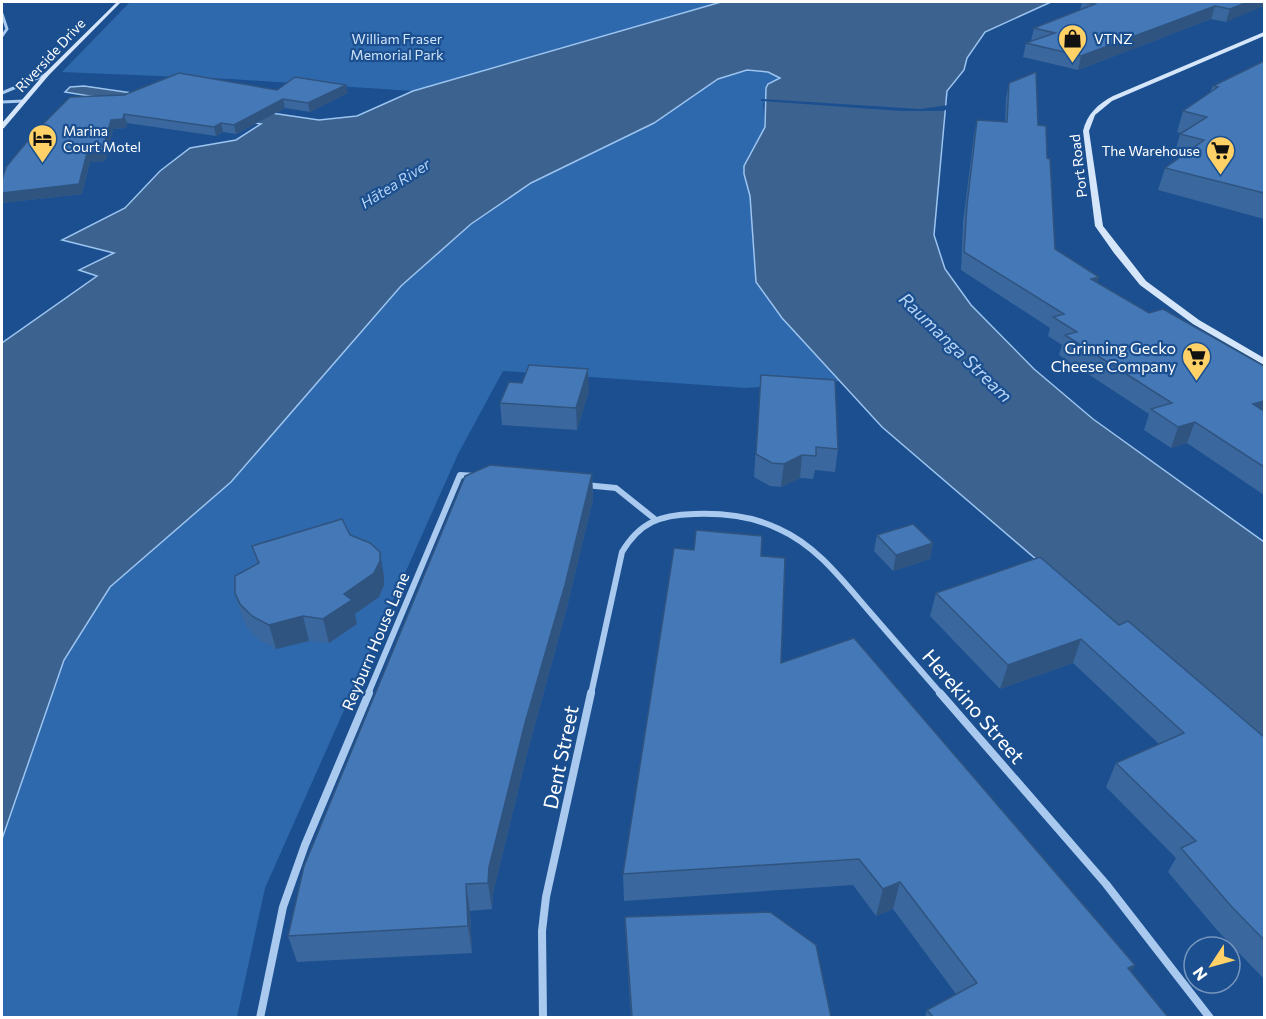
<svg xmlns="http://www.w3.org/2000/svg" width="1266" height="1019" font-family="Commissioner,sans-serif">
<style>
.green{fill:#2e69ad}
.water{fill:#3c6290;stroke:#9cc4f0;stroke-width:1.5}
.pier{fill:#1b4f8f}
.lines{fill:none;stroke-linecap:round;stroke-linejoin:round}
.street-far2{stroke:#a9c9ee;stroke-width:3}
.street-far1{stroke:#a9c9ee;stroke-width:6}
.street{stroke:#a9c9ee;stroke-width:8}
.secondary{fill:#d6e6fa;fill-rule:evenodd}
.wall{fill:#3a679d}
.shaded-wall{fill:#305480}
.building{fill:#4478b7;stroke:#305480;stroke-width:1.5}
.labels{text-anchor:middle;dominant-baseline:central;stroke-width:4.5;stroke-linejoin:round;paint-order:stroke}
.far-park-label{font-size:14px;fill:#cfe3fa;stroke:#1b4f8f}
.far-poi-label{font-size:14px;fill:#fff;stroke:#1b4f8f;text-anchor:start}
.far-street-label{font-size:14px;fill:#fff;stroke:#1b4f8f}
.far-water-label{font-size:15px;font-style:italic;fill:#b5d3f5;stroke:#1b4f8f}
.poi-label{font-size:16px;fill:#fff;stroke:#1b4f8f;text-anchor:end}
.street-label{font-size:16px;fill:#fff;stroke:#1b4f8f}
.water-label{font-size:18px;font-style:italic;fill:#b5d3f5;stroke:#1b4f8f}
.near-street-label{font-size:20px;fill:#fff;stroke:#1b4f8f}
</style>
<rect width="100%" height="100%" fill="#1b4f8f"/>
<g class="green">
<polygon points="130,2 721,2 413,91 231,79 62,72"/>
<polygon points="747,70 768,72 780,78 763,104 765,127 744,166 750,196 756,272 782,318 841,381 746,388 503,371 458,454 265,888 237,1017 2,1018 2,839 64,660 110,587 231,482 401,286 471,224 531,183 654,123 718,79"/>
</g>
<polygon class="water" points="721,2 1051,2 985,32 967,58 964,70 947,91 934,235 945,269 971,305 1034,369 1093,419 1264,542 1264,755 882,427 782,318 756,282 750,196 744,174 744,166 765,127 766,88 768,84 780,78 768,72 747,70 718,79 654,123 531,183 471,224 401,286 231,482 110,587 64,660 2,839 2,343 97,276 79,270 114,253 62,240 125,208 160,171 190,148 236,140 261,124 65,92 70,87 84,86 319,120 357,116 413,91"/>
<polygon class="pier" points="761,99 920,109 949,105 949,109 943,111 901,111 761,101"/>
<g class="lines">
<g class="street-far2">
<polyline points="2,14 7,29 2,36"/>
<polyline points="2,93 47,74"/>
<polyline points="2,102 24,101"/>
</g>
<g class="street-far1">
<polyline points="585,485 616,488 656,520"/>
<polyline points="368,694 460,475 476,476"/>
<path d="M591 694 622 552C640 522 660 515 694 514 722 513 753 516 779 529 817 546 842 580 869 611 893 639 917 666 941 694"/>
</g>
<g class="street">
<polyline points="940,693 1106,884 1210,1018"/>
<polyline points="260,1018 283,907 305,845 369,693"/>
<polyline points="543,1018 542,931 546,897 591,693"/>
</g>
<g class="secondary">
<polygon points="117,2 121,2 49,75 4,128 2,129 2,123 45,73"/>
<path d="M1264 32V36L1112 101 1095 115 1089 131 1103 226 1146 281 1199 320 1264 358V365L1193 324 1140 285 1114 253 1095 226 1083 131C1087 114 1098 104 1113 96Z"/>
</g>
</g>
<g class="wall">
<polygon points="1082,2 1264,2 1226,22 1211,19 1078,70 1023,57 1026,43 1031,41 1034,28 1080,10"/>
<polygon points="1264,61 1264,219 1158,190 1165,168 1179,157 1174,156 1180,134 1182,133 1177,132 1183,111 1210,92 1213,86"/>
<polygon points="1009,83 1038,125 1047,158 1055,249 1097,283 1149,313 1264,366 1264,495 1187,443 1171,448 1144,430 1149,414 1059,355 1062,345 1048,336 1050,328 961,270 963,222 974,135 977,120 1005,122 1006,98"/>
<polygon points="277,90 348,93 310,112 285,108 236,134 223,132 216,136 127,123 126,128 113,129 105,161 90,162 82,194 2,203 124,95"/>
<polygon points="761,375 838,449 835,472 815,470 813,479 800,478 781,487 770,486 754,477"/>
<polygon points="589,391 577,430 502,425 500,403"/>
<polygon points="592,474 593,499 566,611 528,750 493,893 492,909 470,911 472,953 297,962 288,936"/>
<polygon points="350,535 384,576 384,585 379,597 355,614 357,624 329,643 309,641 276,649 259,640 247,628 242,617 235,593 257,564 252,546"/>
<polygon points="877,535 933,543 930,559 893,571 874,551"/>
<polygon points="761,556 781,663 1131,972 1168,1017 925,1017 927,1010 956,994 893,909 876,916 853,885 624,901 623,874"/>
<polygon points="936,593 1119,625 1264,737 1264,979 1217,930 1168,872 1176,858 1106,787 1116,763 1159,744 1073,663 1000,689 930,616"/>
<polygon points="625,917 831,1017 631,1017 626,941"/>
</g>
<g class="shaded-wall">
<polygon points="1248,2 1264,2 1264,6 1226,22 1230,9"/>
<polygon points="1215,6 1211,19 1078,70 1081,56"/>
<polygon points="346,85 348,93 310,112 308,103"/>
<polygon points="283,99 285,108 236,134 234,125"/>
<polygon points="124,114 127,123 126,128 113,129 105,161 90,162 82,194 2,203 2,193 87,153 111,120"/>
<polygon points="221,123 223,132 216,136 214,127"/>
<polygon points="1099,277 1094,296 1091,279"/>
<polygon points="588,369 589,391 577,430 576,408"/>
<polygon points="1264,401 1264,419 1253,404"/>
<polygon points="1195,422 1187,443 1171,448 1178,427"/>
<polygon points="802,455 800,478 781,487 784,464"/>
<polygon points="592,474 593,499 566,611 528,750 493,893 492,909 488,883 489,867 525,723"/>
<polygon points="933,543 930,559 893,571 896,555"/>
<polygon points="380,552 384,576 384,585 379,597 355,614 357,624 329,643 323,619"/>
<polygon points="303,616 309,641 276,649 269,625"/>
<polygon points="1081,639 1073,663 1000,689 1008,665"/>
<polygon points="900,882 893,909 876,916 883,889"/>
<polygon points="466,884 470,911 472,953 468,926"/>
<polygon points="1135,965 1121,991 1128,968"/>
</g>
<g class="building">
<polygon points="1085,2 1248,2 1230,9 1215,6 1081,56 1026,43 1055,33 1034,28 1095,4"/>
<polygon points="1264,61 1264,193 1165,168 1204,140 1180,134 1207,117 1183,111 1218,87 1213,86"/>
<polygon points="1036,72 1038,125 1046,126 1047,158 1050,159 1055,249 1099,277 1091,279 1149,313 1163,309 1264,366 1264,401 1253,404 1264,411 1264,467 1195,422 1178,427 1151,409 1172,403 1065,335 1077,332 1053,317 1064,314 964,252 967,205 977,120 1007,122 1009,83"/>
<polygon points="179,73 277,90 295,77 346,85 308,103 283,99 234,125 221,123 214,127 124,114 123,119 111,120 102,152 87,153 79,184 2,193 2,180 6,167 35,132 70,97 124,95"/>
<polygon points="529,365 588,369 576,408 500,403 509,382 522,383"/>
<polygon points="761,375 835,380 838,449 816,447 816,456 802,455 784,464 772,463 756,454"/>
<polygon points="490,465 592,474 565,585 525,723 489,867 488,883 466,884 468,926 288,936 304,866 465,476"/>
<polygon points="342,519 350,535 370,543 380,552 380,561 374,573 344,594 352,600 323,619 303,616 269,625 252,616 240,604 235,593 235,576 259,563 252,546"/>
<polygon points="913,524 933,543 896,555 877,535"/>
<polygon points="696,530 762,536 761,556 785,558 781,663 854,638 1135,965 1128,968 1168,1017 933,1017 927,1010 977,983 900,882 883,889 859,859 623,874 674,548 694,550"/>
<polygon points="1040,557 1119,625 1128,621 1264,737 1264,940 1231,906 1181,848 1196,841 1116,763 1184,733 1081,639 1008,665 936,593"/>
<polygon points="770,912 816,945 831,1017 632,1017 625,917"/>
</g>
<defs>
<symbol id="shop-pin" viewBox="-11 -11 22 30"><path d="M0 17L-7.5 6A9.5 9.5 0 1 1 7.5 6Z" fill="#ffd166" stroke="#1b4f8f"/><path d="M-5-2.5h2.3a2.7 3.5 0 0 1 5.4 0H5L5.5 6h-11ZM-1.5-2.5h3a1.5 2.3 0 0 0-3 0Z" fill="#111"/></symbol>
<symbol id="hotel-pin" viewBox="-11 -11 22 30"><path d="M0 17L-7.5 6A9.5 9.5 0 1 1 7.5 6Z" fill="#ffd166" stroke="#1b4f8f"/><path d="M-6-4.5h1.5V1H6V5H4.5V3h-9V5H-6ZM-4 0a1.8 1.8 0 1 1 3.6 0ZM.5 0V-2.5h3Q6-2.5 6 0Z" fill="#111"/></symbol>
<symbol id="supermarket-pin" viewBox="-11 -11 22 30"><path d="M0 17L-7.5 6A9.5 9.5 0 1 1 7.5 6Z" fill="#ffd166" stroke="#1b4f8f"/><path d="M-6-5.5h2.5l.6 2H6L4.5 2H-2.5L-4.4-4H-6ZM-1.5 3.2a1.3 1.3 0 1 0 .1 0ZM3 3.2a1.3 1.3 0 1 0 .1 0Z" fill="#111"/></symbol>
</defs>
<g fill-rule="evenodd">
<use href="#shop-pin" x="1056" y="22" width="33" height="45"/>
<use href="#hotel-pin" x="26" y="122" width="33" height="45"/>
<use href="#supermarket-pin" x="1204" y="134" width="33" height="45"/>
<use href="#supermarket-pin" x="1180" y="340" width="33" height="45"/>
</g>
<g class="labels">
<g class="far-park-label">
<text x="397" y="38">William Fraser<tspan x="397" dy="16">Memorial Park</tspan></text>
</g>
<g class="far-poi-label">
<text x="1094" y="38">VTNZ</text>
<text x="63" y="130">Marina<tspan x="63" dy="16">Court Motel</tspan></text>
<text x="1200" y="150" text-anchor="end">The Warehouse</text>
</g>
<g class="far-street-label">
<text transform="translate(50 55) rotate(-47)">Riverside Drive</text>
<text transform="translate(1078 166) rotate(-97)">Port Road</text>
</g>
<g class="far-water-label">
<text transform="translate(395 183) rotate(-32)">Hātea River</text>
</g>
<g class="poi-label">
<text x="1176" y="347">Grinning Gecko<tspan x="1176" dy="18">Cheese Company</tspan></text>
</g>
<g class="street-label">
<text transform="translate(375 641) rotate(-67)">Reyburn House Lane</text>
</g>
<g class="water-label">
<text transform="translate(956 347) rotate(44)">Raumanga Stream</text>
</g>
<g class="near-street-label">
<text transform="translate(974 706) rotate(49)">Herekino Street</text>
<text transform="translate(560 757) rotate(-78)">Dent Street</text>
</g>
</g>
<rect width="1266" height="1019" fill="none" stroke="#ffffff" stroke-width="6"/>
<g transform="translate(1212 965) rotate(234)"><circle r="28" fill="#1b4f8f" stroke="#7695bc" stroke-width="1.5"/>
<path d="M0-4.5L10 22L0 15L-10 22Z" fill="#ffd166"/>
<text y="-9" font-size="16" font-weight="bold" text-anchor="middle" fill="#ffffff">N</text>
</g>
</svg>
